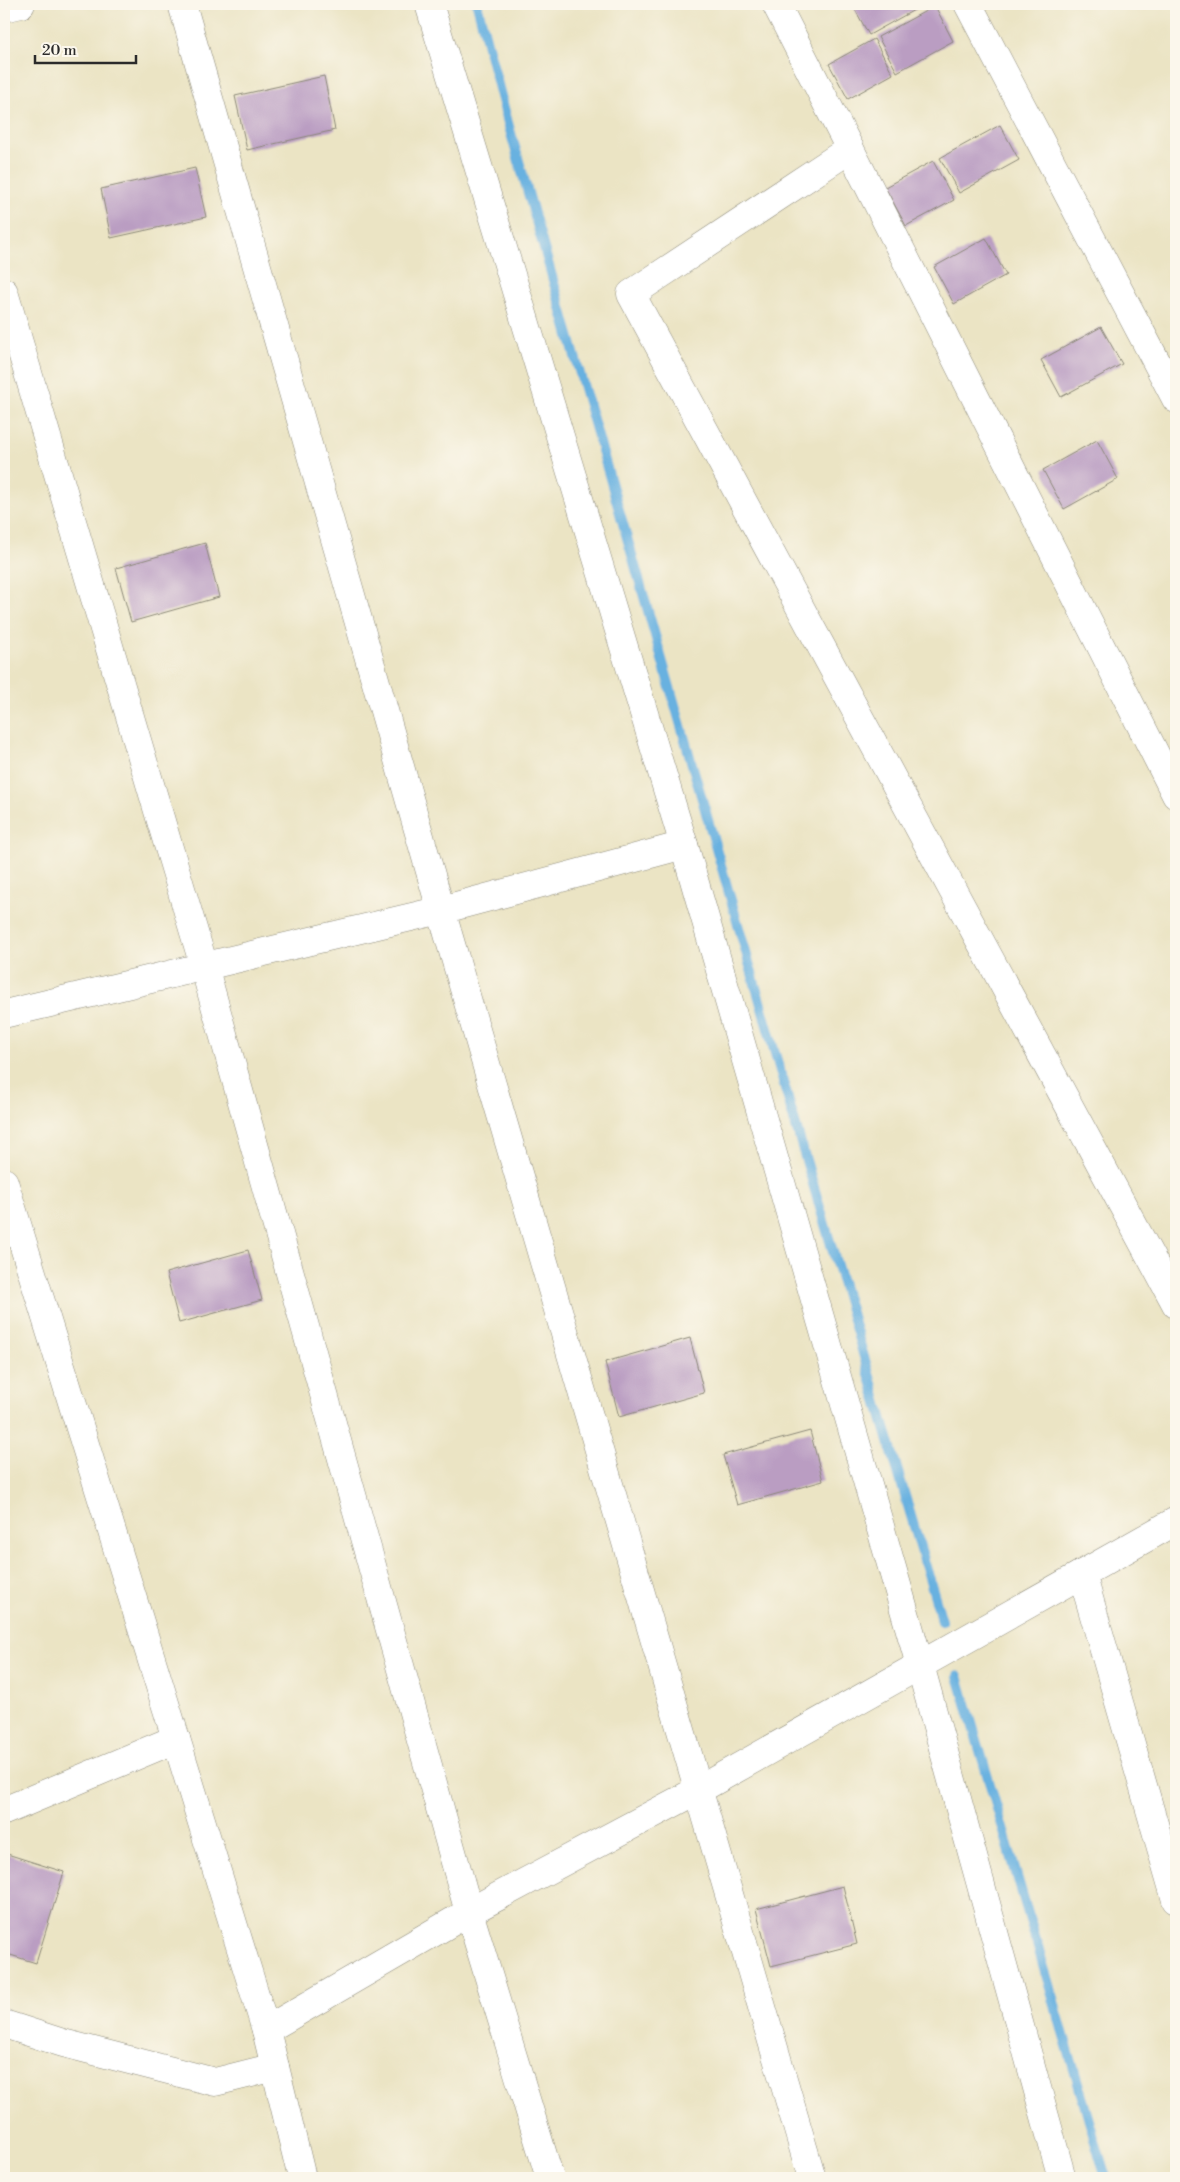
<svg xmlns="http://www.w3.org/2000/svg" width="1180" height="2182" font-family="'Libre Bodoni',serif">
<style>
.lines{fill:none;stroke-linecap:round;stroke-linejoin:round}
.stream{stroke:#67b1e0;stroke-width:10}
.building{fill:#ba9dc2}
.street-casing{stroke:#8b8878;stroke-width:29}
.street{stroke:#fff;stroke-width:28}
</style>
<rect width="100%" height="100%" fill="#fbf7ec"/>
<filter id="ink" filterUnits="userSpaceOnUse"><feTurbulence type="fractalNoise" baseFrequency=".02" numOctaves="2"/><feDisplacementMap in="SourceGraphic" scale="10" xChannelSelector="R" yChannelSelector="G"/><feConvolveMatrix kernelMatrix="1 2 1 2 8 2 1 2 1" color-interpolation-filters="sRGB"/></filter>
<filter id="wash" filterUnits="userSpaceOnUse"><feTurbulence type="fractalNoise" baseFrequency=".0096" numOctaves="4" result="noise"/><feDisplacementMap in="SourceGraphic" scale="20" xChannelSelector="R" yChannelSelector="G"/><feGaussianBlur stdDeviation="1.12" result="paint"/><feColorMatrix in="noise" values="0 0 0 0 0 0 0 0 0 0 0 0 0 0 0 0 0 1.4 0 .05"/><feComposite in="paint" operator="in"/></filter>
<g filter="url(#wash)">
<rect width="100%" height="100%" fill="#ebe4c4"/>
<g class="lines">
<g class="stream">
<polyline points="477,4 508,123 795,1123 942,1621"/>
<polyline points="958,1676 1106,2178"/>
</g>
</g>
<g id="blocks">
<g class="building">
<polygon points="852,4 925,4 869,35"/>
<polygon points="935,6 953,41 897,72 878,37"/>
<polygon points="874,39 893,74 848,99 829,64"/>
<polygon points="324,76 335,130 247,150 235,96"/>
<polygon points="1000,125 1019,160 959,193 940,158"/>
<polygon points="933,161 954,200 906,226 885,187"/>
<polygon points="195,168 206,217 111,238 101,189"/>
<polygon points="986,238 1006,275 954,304 934,267"/>
<polygon points="1101,327 1122,364 1061,397 1041,360"/>
<polygon points="1097,440 1118,479 1064,509 1043,470"/>
<polygon points="205,543 219,597 131,622 116,568"/>
<polygon points="248,1250 262,1300 179,1323 166,1273"/>
<polygon points="690,1338 704,1393 619,1417 605,1362"/>
<polygon points="810,1431 823,1481 737,1505 723,1455"/>
<polygon points="4,1853 64,1872 36,1963 4,1953"/>
<polygon points="843,1886 857,1944 771,1966 756,1909"/>
</g>
</g>
</g>
<g filter="url(#ink)">
<use href="#blocks" fill-opacity="0" stroke="#8b8878" stroke-width="1"/>
<g class="lines">
<defs>
<g id="street">
<polyline points="182,4 441,910 812,2178"/>
<polyline points="429,4 684,845 920,1665 1062,2178"/>
<polyline points="776,4 850,149"/>
<polyline points="968,4 1176,399"/>
<polyline points="4,8 21,4"/>
<polyline points="4,292 204,966 469,1912 550,2178"/>
<polyline points="1176,795 850,149 631,294 1176,1304"/>
<polyline points="4,1014 441,910 684,845"/>
<polyline points="4,1182 266,2030"/>
<polyline points="1082,1574 1176,1900"/>
<polyline points="4,1811 176,1739"/>
<polyline points="4,2024 63,2043 215,2082 275,2067"/>
<polyline points="302,2178 266,2030 469,1912 700,1789 1176,1521"/>
</g>
</defs>
<use href="#street" class="street-casing"/>
<use href="#street" class="street"/>
</g>
</g>
<rect width="1180" height="2182" fill="none" stroke="#fbf7ec" stroke-width="20"/>
<path d="M35 55v8h101v-8" fill="none" stroke="#2b2b2b" stroke-width="2.5"/>
<text x="42" y="55" font-size="15" fill="#2b2b2b" stroke="#fbf7ec" stroke-width="4" paint-order="stroke">20 m</text>
</svg>
